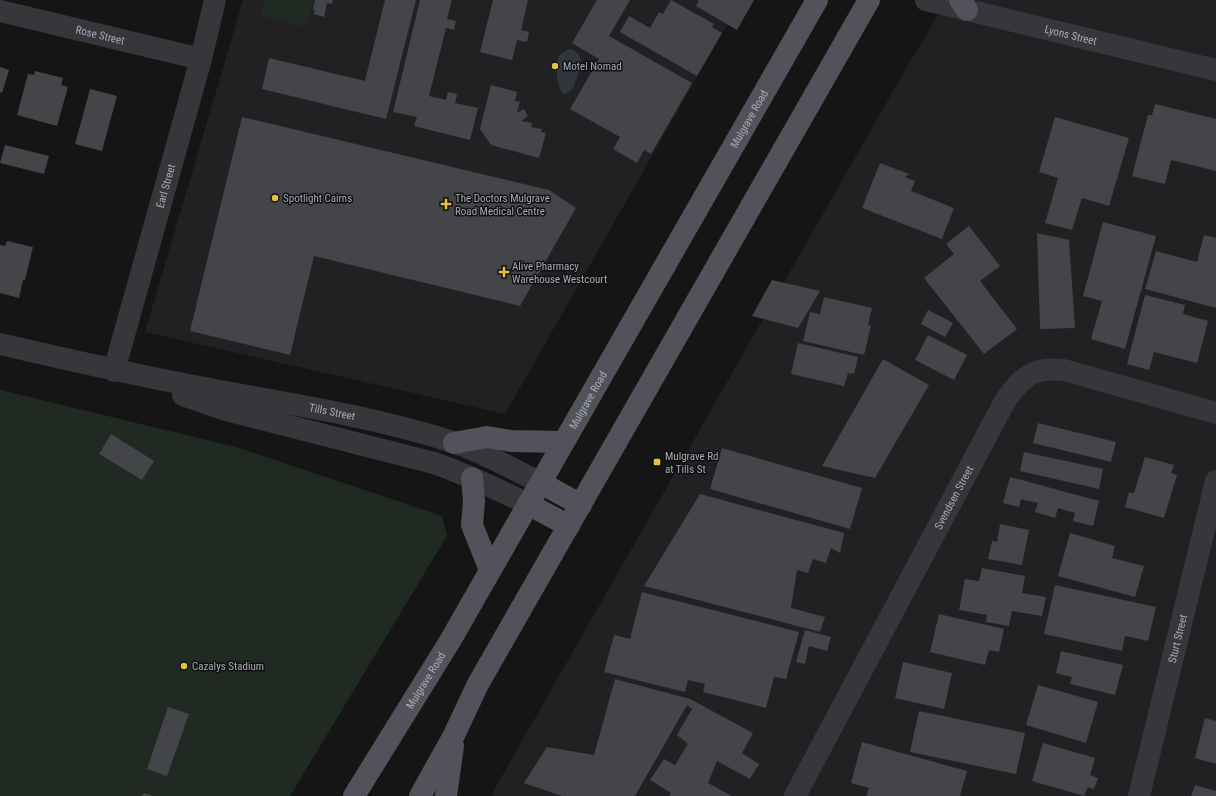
<svg xmlns="http://www.w3.org/2000/svg" width="1216" height="796" font-family="'Roboto Condensed',sans-serif">
<style>
.built{fill:#212123}
.green{fill:#212923}
.water{fill:#2f363e}
.building{fill:#444549}
.lines{fill:none;stroke-linecap:round;stroke-linejoin:round}
.minor{stroke:#36363b;stroke-width:22}
.tertiary{stroke:#36363b;stroke-width:22}
.primary{stroke:#52535a;stroke-width:22}
.poi-dot{fill:#e8c13b;stroke:#101011;stroke-width:1.5}
.labels{text-anchor:middle;dominant-baseline:central;stroke-width:3;stroke-linejoin:round;paint-order:stroke}
.street-label{font-size:11px;fill:#a7aab6;stroke:#101011}
.poi-label{font-size:11px;fill:#a7aab6;stroke:#101011;text-anchor:start}
</style>
<rect width="100%" height="100%" fill="#151516"/>
<g class="built">
<polygon points="243,0 741,0 505,414 145,332"/>
<polygon points="947,0 1216,0 1216,796 493,796 494,790 908,65"/>
</g>
<g class="green">
<polygon points="264,0 314,0 307,27 260,16"/>
<polygon points="0,390 236,447 442,516 447,536 290,796 0,796"/>
</g>
<path class="water" d="M571 49C575 51 579 53 580 57 583 64 575 85 571 91L564 94C557 90 555 66 558 58 561 53 565 51 571 49Z"/>
<g class="building">
<polygon points="315,0 333,0 332,4 327,3 324,17 314,14 315,10 313,10"/>
<polygon points="385,0 416,0 386,119 262,89 269,58 365,81"/>
<polygon points="420,0 452,0 447,19 456,21 454,30 446,28 429,96 446,100 448,92 457,94 455,103 478,108 470,140 414,126 417,117 393,112"/>
<polygon points="493,0 528,0 521,30 529,32 527,42 517,40 512,60 480,52"/>
<polygon points="597,0 630,0 609,36 692,83 651,154 644,150 637,163 613,149 620,137 570,109 599,59 572,43"/>
<polygon points="671,0 714,24 712,27 722,33 697,76 620,32 629,16 650,28 659,12 663,14"/>
<polygon points="699,0 754,0 737,30 696,6"/>
<polygon points="0,67 9,70 2,93 0,92"/>
<polygon points="35,71 63,78 61,85 68,87 57,126 17,115 28,74 34,75"/>
<polygon points="491,85 517,92 515,101 520,102 517,113 524,109 528,116 521,121 532,123 531,127 542,129 541,132 546,133 539,158 491,145 480,129"/>
<polygon points="90,89 117,96 102,151 75,144"/>
<polygon points="1155,104 1216,119 1216,171 1171,160 1165,184 1132,176 1148,115 1152,115"/>
<polygon points="242,117 549,190 576,208 520,306 314,256 290,355 190,331"/>
<polygon points="1055,117 1129,138 1109,206 1082,198 1072,230 1045,223 1058,178 1039,172"/>
<polygon points="5,145 49,156 44,174 0,163"/>
<polygon points="880,163 909,174 905,177 915,181 911,191 954,208 942,239 862,208"/>
<polygon points="1103,222 1156,236 1125,349 1091,339 1102,301 1083,296"/>
<polygon points="969,226 1000,266 980,281 1017,329 984,354 924,278 954,254 946,244"/>
<polygon points="1037,233 1069,240 1075,328 1040,329"/>
<polygon points="1204,235 1216,238 1216,308 1145,289 1156,251 1197,262"/>
<polygon points="7,241 33,247 25,280 23,280 19,298 0,293 0,245 5,246"/>
<polygon points="772,280 820,291 798,328 752,316"/>
<polygon points="1145,295 1185,305 1183,314 1208,321 1197,363 1154,352 1149,370 1127,364"/>
<polygon points="824,297 872,308 868,325 871,326 864,355 803,341 810,312 820,314"/>
<polygon points="928,310 953,323 945,337 921,324"/>
<polygon points="928,335 967,355 954,380 915,360"/>
<polygon points="798,343 858,357 854,374 848,373 844,386 791,374"/>
<polygon points="883,359 929,385 875,478 822,466"/>
<polygon points="1038,423 1116,442 1111,462 1033,443"/>
<polygon points="111,434 154,461 142,480 99,454"/>
<polygon points="722,448 862,488 850,529 710,489"/>
<polygon points="1024,452 1103,469 1099,489 1020,471"/>
<polygon points="1145,457 1174,465 1171,473 1177,475 1164,518 1125,507 1129,492 1134,493"/>
<polygon points="1010,477 1099,501 1093,526 1073,521 1075,513 1058,508 1055,518 1035,512 1038,503 1021,499 1019,507 1003,503"/>
<polygon points="700,494 844,533 840,553 831,548 826,563 813,559 808,573 797,570 791,608 825,617 820,632 644,586"/>
<polygon points="1000,524 1029,530 1022,565 988,559 992,541 997,542"/>
<polygon points="1070,533 1115,546 1112,558 1144,566 1135,597 1058,576"/>
<polygon points="982,568 1025,576 1022,593 1046,597 1042,616 1012,611 1009,626 986,622 987,615 959,610 965,579 979,581"/>
<polygon points="1055,585 1156,607 1148,641 1125,636 1122,651 1044,634"/>
<polygon points="642,592 799,632 786,679 774,677 766,708 703,692 705,684 688,680 685,692 604,672 614,635 630,639"/>
<polygon points="939,614 1004,629 999,652 989,650 985,665 930,652"/>
<polygon points="805,630 831,637 827,651 809,646 805,664 796,662"/>
<polygon points="1061,651 1123,665 1115,695 1070,684 1072,677 1056,673"/>
<polygon points="903,662 952,673 944,709 895,698"/>
<polygon points="615,679 690,699 753,733 742,753 759,764 750,779 717,761 708,783 732,796 669,796 671,793 650,780 664,759 675,765 688,744 677,735 692,709 687,705 635,796 562,796 524,783 547,747 594,755"/>
<polygon points="1038,685 1098,702 1086,743 1026,725"/>
<polygon points="168,707 189,714 167,776 147,769"/>
<polygon points="919,711 1025,733 1016,774 910,752"/>
<polygon points="1205,718 1216,721 1216,764 1195,758"/>
<polygon points="862,742 967,771 960,796 866,796 869,788 851,783"/>
<polygon points="1043,743 1095,758 1090,775 1098,778 1094,789 1088,787 1084,796 1032,781"/>
<polygon points="1195,785 1216,791 1216,796 1191,796"/>
<polygon points="144,793 153,796 141,796"/>
</g>
<g class="lines">
<g class="minor">
<path id="s1" d="M0 11 201 59"/>
<path id="s2" d="M114 371 201 59 215 0"/>
<path id="s3" d="M795 796 1005 401C1015 387 1026 372 1045 370 1051 369 1058 370 1064 370L1216 413"/>
<path id="s4" d="M1139 796 1216 481"/>
</g>
<g class="tertiary">
<path id="s5" d="M926 0 1216 70"/>
<path id="s6" d="M0 344C77 362 153 379 231 393 304 406 382 419 453 442 483 452 512 469 541 483"/>
<path d="M183 395 226 410 434 463C466 474 497 489 528 504"/>
</g>
<g class="primary">
<polyline points="960,0 967,10"/>
<polyline points="454,443 487,437 511,441 563,442"/>
<polyline points="472,478 474,501 472,525 490,570"/>
<polyline points="541,483 581,505"/>
<polyline points="528,504 569,526"/>
<path id="s7" d="M354 796 450 641 817 0"/>
<polyline points="420,796 454,735 478,684 869,0"/>
<polyline points="446,796 453,746"/>
</g>
</g>
<g class="poi-dot">
<circle cx="555" cy="66" r="4"/>
<circle cx="275" cy="198" r="4"/>
<path d="M444 198h4v4h4v4h-4v4h-4v-4h-4v-4h4z"/>
<path d="M502 266h4v4h4v4h-4v4h-4v-4h-4v-4h4z"/>
<rect x="653" y="458" width="8" height="8" rx="2"/>
<circle cx="184" cy="666" r="4"/>
</g>
<g class="labels">
<g class="street-label">
<text stroke="none"><textPath href="#s1" startOffset="103">Rose Street</textPath></text>
<text stroke="none"><textPath href="#s5" startOffset="149">Lyons Street</textPath></text>
<text stroke="none"><textPath href="#s7" startOffset="784">Mulgrave Road</textPath></text>
<text stroke="none"><textPath href="#s2" startOffset="192">Earl Street</textPath></text>
<text stroke="none"><textPath href="#s7" startOffset="460">Mulgrave Road</textPath></text>
<text stroke="none"><textPath href="#s6" startOffset="339">Tills Street</textPath></text>
<text stroke="none"><textPath href="#s3" startOffset="338">Svendsen Street</textPath></text>
<text stroke="none"><textPath href="#s4" startOffset="162">Sturt Street</textPath></text>
<text stroke="none"><textPath href="#s7" startOffset="136">Mulgrave Road</textPath></text>
</g>
<g class="poi-label">
<text x="563" y="66">Motel Nomad</text>
<text x="283" y="198">Spotlight Cairns</text>
<text x="455" y="198">The Doctors Mulgrave<tspan x="455" dy="13">Road Medical Centre</tspan></text>
<text x="512" y="266">Alive Pharmacy<tspan x="512" dy="13">Warehouse Westcourt</tspan></text>
<text x="665" y="456">Mulgrave Rd<tspan x="665" dy="13">at Tills St</tspan></text>
<text x="192" y="666">Cazalys Stadium</text>
</g>
</g>
</svg>
